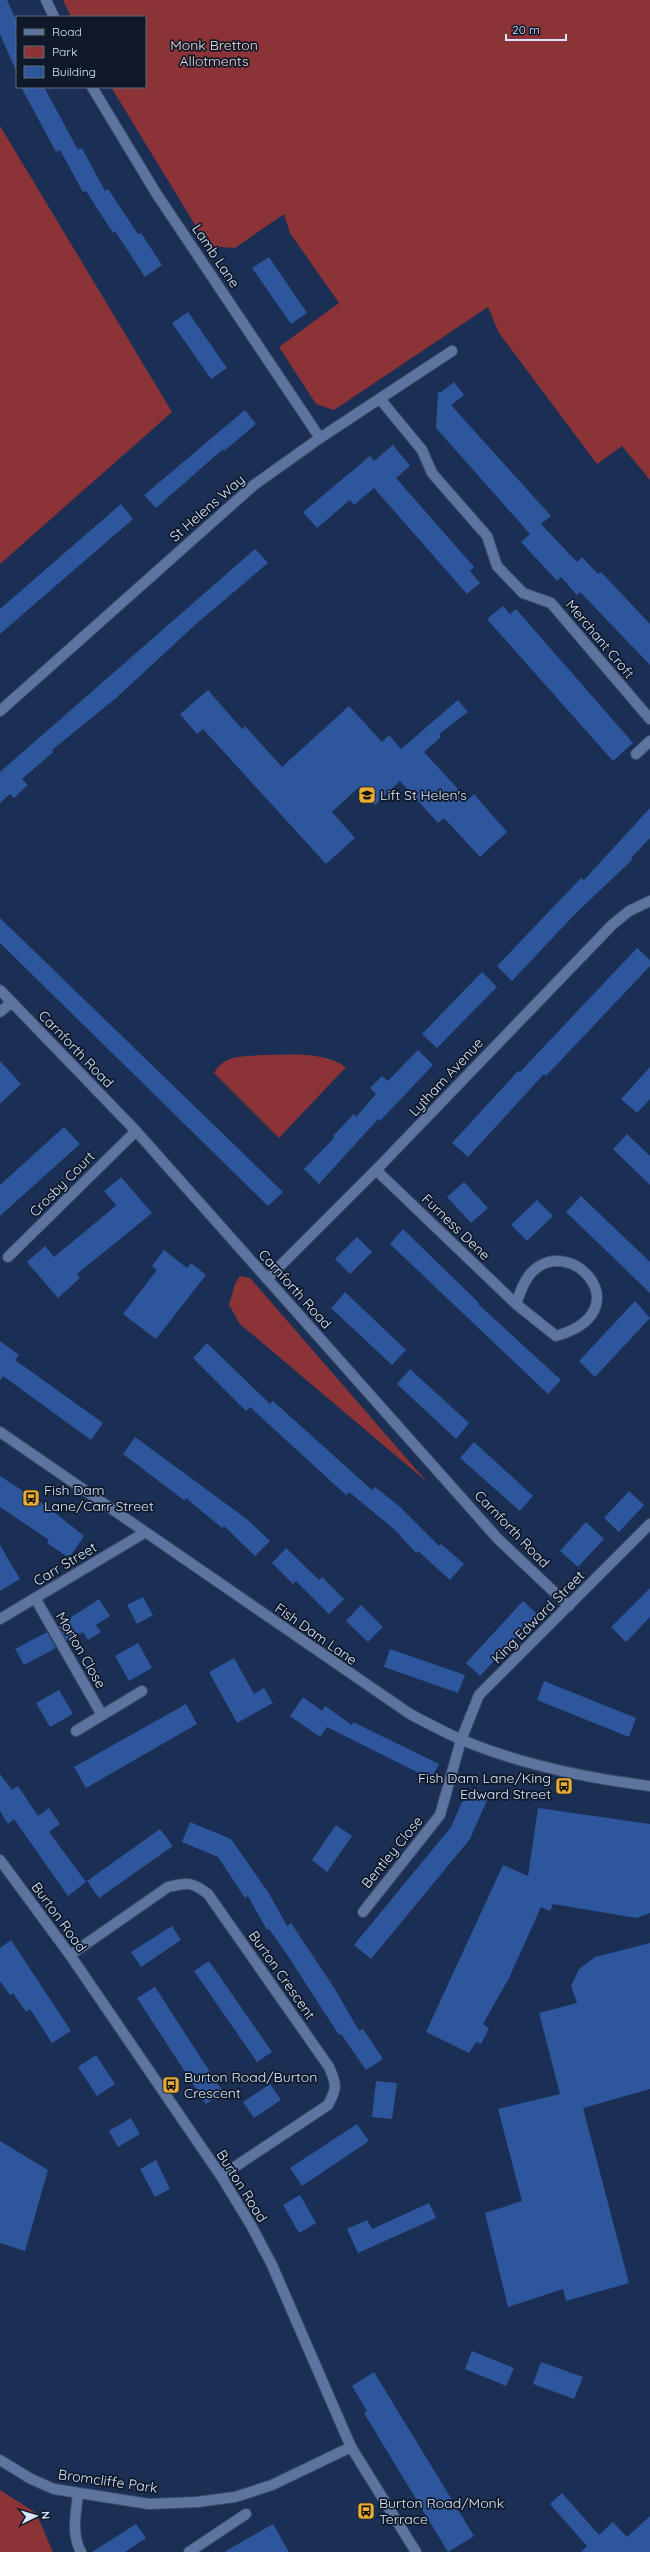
<svg xmlns="http://www.w3.org/2000/svg" width="650" height="2552" font-family="Quicksand,sans-serif">
<style>
.green{fill:#8c3337}
.building{fill:#2e569c}
.lines{fill:none;stroke-linecap:round;stroke-linejoin:round}
.street-casing{stroke:#3b4c6a;stroke-width:12}
.secondary-casing{stroke:#3b4c6a;stroke-width:12}
.street{stroke:#5d759e;stroke-width:10}
.secondary{stroke:#5d759e;stroke-width:10}
.labels{text-anchor:middle;dominant-baseline:central;stroke-width:3.5;stroke-linejoin:round;paint-order:stroke}
.park-label{font-size:14px;fill:#f4d8d7;stroke:#0e1828}
.street-label{font-size:14px;fill:#d8e6fd;stroke:#0e1828}
.poi-label{font-size:14px;fill:#d8e6fd;stroke:#0e1828;text-anchor:start}
</style>
<rect width="100%" height="100%" fill="#1a2f53"/>
<g class="green">
<polygon points="63,0 650,0 650,480 622,446 597,464 499,333 488,307 334,410 316,404 279,347 339,303 290,233 284,214 235,248 208,246 111,87 145,87 145,17 71,17"/>
<polygon points="0,126 172,412 0,564"/>
<path d="M262 1055C291 1055 321 1051 346 1067L279 1138 214 1073C225 1054 243 1057 262 1055Z"/>
<polygon points="240,1276 250,1278 427,1482 240,1324 229,1305 235,1284"/>
<polygon points="0,2490 36,2513 53,2552 0,2552"/>
</g>
<g class="building">
<polygon points="0,0 7,0 17,22 17,73 0,34"/>
<polygon points="21,87 44,87 78,150 82,148 105,191 108,189 138,234 141,233 162,265 145,277 115,231 113,233 86,191 83,192 60,150 56,152"/>
<polygon points="269,257 307,313 291,324 252,268"/>
<polygon points="188,312 227,368 211,379 172,323"/>
<polygon points="454,382 464,395 451,405 551,516 541,524 577,562 582,557 598,574 601,572 650,624 650,665 580,592 577,595 561,577 557,581 521,542 530,534 436,428 438,391 440,393"/>
<polygon points="245,410 256,424 224,451 223,449 156,508 144,495"/>
<polygon points="393,445 410,466 396,478 474,567 470,571 480,583 467,594 374,488 354,505 350,500 317,528 303,512 370,456 374,461"/>
<polygon points="121,504 133,519 0,634 0,609"/>
<polygon points="255,549 268,563 196,624 115,699 52,750 53,752 22,779 28,785 14,798 10,794 0,803 0,772"/>
<polygon points="503,606 510,614 516,609 633,743 613,761 487,619"/>
<polygon points="208,690 242,729 245,726 282,767 349,706 382,742 389,735 401,749 458,700 468,712 439,734 441,737 424,752 468,800 474,794 507,832 480,857 444,818 438,823 400,781 375,805 359,787 332,812 355,838 326,864 203,729 197,734 180,714"/>
<polygon points="650,808 650,838 631,858 633,859 575,914 512,981 497,966 581,878 584,880"/>
<polygon points="0,918 283,1192 268,1206 0,943"/>
<polygon points="637,948 650,960 650,966 546,1076 544,1074 468,1157 452,1143 518,1071 520,1072"/>
<polygon points="482,972 497,987 437,1048 422,1034"/>
<polygon points="418,1050 433,1065 380,1121 378,1119 359,1140 319,1184 304,1169 334,1138 333,1136 354,1114 356,1117 376,1094 370,1088 382,1076 388,1081"/>
<polygon points="0,1061 21,1084 0,1104"/>
<polygon points="650,1067 650,1099 637,1113 621,1099"/>
<polygon points="64,1127 80,1144 0,1216 0,1185"/>
<polygon points="627,1134 650,1156 650,1185 613,1149"/>
<polygon points="121,1177 152,1213 77,1274 80,1278 58,1298 27,1262 45,1246 54,1257 111,1210 116,1205 104,1191"/>
<polygon points="464,1182 488,1208 471,1223 447,1197"/>
<polygon points="581,1196 650,1262 650,1293 566,1212"/>
<polygon points="537,1200 553,1216 527,1241 511,1225"/>
<polygon points="403,1229 479,1303 478,1304 561,1380 548,1394 390,1244"/>
<polygon points="357,1237 372,1252 350,1274 335,1259"/>
<polygon points="164,1250 187,1268 191,1263 206,1275 156,1339 123,1314 157,1270 152,1266"/>
<polygon points="345,1292 406,1350 392,1365 331,1308"/>
<polygon points="635,1301 650,1318 595,1377 579,1361"/>
<polygon points="0,1341 19,1355 15,1360 103,1423 91,1440 3,1376 0,1381"/>
<polygon points="207,1343 270,1404 273,1401 372,1490 375,1487 399,1506 439,1546 441,1544 464,1564 450,1580 418,1551 416,1553 395,1530 349,1492 346,1495 250,1407 246,1411 193,1358"/>
<polygon points="410,1369 469,1423 456,1439 397,1384"/>
<polygon points="135,1437 248,1520 270,1541 255,1556 224,1526 222,1528 186,1498 185,1501 123,1454"/>
<polygon points="474,1442 533,1496 520,1511 460,1458"/>
<polygon points="0,1476 49,1508 84,1536 69,1558 47,1543 49,1540 0,1507"/>
<polygon points="629,1491 644,1505 619,1532 604,1518"/>
<polygon points="586,1522 604,1539 578,1567 560,1551"/>
<polygon points="0,1545 20,1579 0,1591"/>
<polygon points="286,1548 319,1580 322,1577 344,1599 329,1614 296,1581 293,1584 272,1563"/>
<polygon points="650,1588 650,1617 626,1642 611,1627"/>
<polygon points="143,1597 153,1615 137,1624 127,1605"/>
<polygon points="99,1599 110,1616 96,1625 101,1632 88,1640 83,1632 67,1641 58,1626"/>
<polygon points="523,1601 537,1614 480,1676 466,1663"/>
<polygon points="361,1605 383,1627 368,1642 346,1621"/>
<polygon points="47,1632 56,1648 24,1665 15,1649"/>
<polygon points="138,1643 152,1668 129,1681 115,1656"/>
<polygon points="390,1649 465,1675 458,1693 384,1667"/>
<polygon points="234,1658 254,1694 264,1688 273,1703 237,1723 209,1672"/>
<polygon points="544,1681 636,1718 629,1737 537,1700"/>
<polygon points="59,1690 73,1714 50,1727 36,1703"/>
<polygon points="303,1697 322,1711 325,1706 352,1725 353,1722 439,1764 431,1779 327,1727 320,1737 290,1716"/>
<polygon points="186,1704 197,1724 86,1788 74,1767"/>
<polygon points="0,1774 12,1790 18,1786 38,1816 49,1808 60,1824 49,1832 86,1882 68,1896 14,1819 8,1824 0,1811"/>
<polygon points="466,1793 472,1793 487,1800 470,1839 371,1959 354,1945 451,1827"/>
<polygon points="538,1808 650,1824 650,1913 636,1918 553,1904 550,1911 541,1907 509,1978 483,2024 489,2028 481,2044 476,2042 469,2053 426,2032 503,1865 528,1876"/>
<polygon points="190,1822 231,1839 268,1892 287,1926 291,1923 335,1989 359,2031 363,2029 383,2059 366,2070 341,2034 339,2035 284,1950 269,1929 267,1930 248,1896 245,1898 218,1857 182,1842"/>
<polygon points="336,1825 352,1836 327,1872 312,1860"/>
<polygon points="160,1829 173,1846 99,1898 87,1881"/>
<polygon points="172,1926 181,1940 141,1967 131,1952"/>
<polygon points="11,1940 71,2031 52,2043 30,2009 26,2012 13,1993 10,1995 0,1981 0,1948"/>
<polygon points="650,1943 650,2089 583,2108 629,2283 566,2301 563,2289 508,2307 485,2213 522,2201 498,2109 560,2094 539,2013 577,2003 571,1986 579,1969 595,1957"/>
<polygon points="209,1961 272,2052 257,2062 194,1971"/>
<polygon points="155,1987 223,2092 206,2104 137,1998"/>
<polygon points="96,2055 115,2084 97,2096 78,2067"/>
<polygon points="376,2081 397,2083 392,2119 372,2117"/>
<polygon points="270,2084 281,2100 254,2118 243,2102"/>
<polygon points="131,2118 140,2134 118,2147 109,2131"/>
<polygon points="357,2124 369,2141 302,2186 290,2168"/>
<polygon points="0,2141 48,2170 25,2251 0,2243"/>
<polygon points="156,2160 170,2189 155,2197 140,2169"/>
<polygon points="300,2195 316,2223 299,2233 283,2205"/>
<polygon points="429,2203 436,2218 358,2253 347,2229 367,2220 372,2229"/>
<polygon points="472,2351 514,2368 506,2386 465,2369"/>
<polygon points="541,2362 583,2377 574,2399 533,2384"/>
<polygon points="374,2372 474,2536 448,2552 364,2413 367,2411 352,2386"/>
<polygon points="562,2493 599,2535 613,2522 627,2537 650,2516 650,2552 581,2552 587,2546 550,2504"/>
<polygon points="136,2524 146,2538 125,2552 92,2552"/>
<polygon points="273,2524 289,2552 224,2552"/>
</g>
<g class="lines">
<defs>
<g id="street">
<polyline points="46,0 54,17"/>
<polyline points="92,87 156,193 320,438"/>
<polyline points="380,399 422,450 432,473 487,536 497,566 523,593 551,603 650,719"/>
<polyline points="0,711 254,485 320,438 452,351"/>
<polyline points="636,754 650,741"/>
<polyline points="0,990 136,1131 498,1539 569,1606"/>
<polyline points="0,1012 12,1002"/>
<path d="M376 1170 516 1304 556 1336C643 1311 570 1231 531 1273 523 1282 520 1293 516 1304"/>
<polyline points="8,1257 136,1131"/>
<polyline points="267,1279 376,1170 612,925 629,911 650,901"/>
<polyline points="35,1598 102,1715"/>
<polyline points="0,1619 144,1533"/>
<polyline points="76,1731 142,1691"/>
<polyline points="363,1912 440,1815 461,1740 479,1695 650,1524"/>
<path d="M70 1955 168 1887C188 1882 192 1882 208 1894L329 2067C337 2085 337 2088 328 2105L221 2176"/>
<polyline points="0,2460 31,2479 54,2489 149,2504 197,2502 235,2497 272,2485 351,2447"/>
<path d="M78 2494C76 2513 71 2534 81 2552"/>
<polyline points="189,2552 246,2514"/>
</g>
<g id="secondary">
<path d="M0 1432 410 1714C427 1723 444 1732 462 1740 522 1765 586 1778 650 1786"/>
<polyline points="0,1860 70,1955 221,2176 252,2227 272,2265 351,2447 416,2552"/>
</g>
</defs>
<use href="#street" class="street-casing"/>
<use href="#secondary" class="secondary-casing"/>
<use href="#street" class="street"/>
<use href="#secondary" class="secondary"/>
</g>
<defs>
<symbol id="school-square" viewBox="-11 -11 22 22"><rect x="-9" y="-9" width="18" height="18" rx="4" fill="#e6ac36" stroke="#0e1828"/><path d="M0-5L7-2L0 1L-7-2ZM-4 1L0 2.5L4 1V4Q0 6-4 4Z" fill="#111"/></symbol>
<symbol id="bus-square" viewBox="-11 -11 22 22"><rect x="-9" y="-9" width="18" height="18" rx="4" fill="#e6ac36" stroke="#0e1828"/><path d="M-5-6H5V4H4V6H2V4H-2V6H-4V4H-5ZM-3.5-4V0h7V-4ZM-3.5 1.2v1.5H-2V1.2ZM2 1.2v1.5H3.5V1.2Z" fill="#111"/></symbol>
</defs>
<g fill-rule="evenodd">
<use href="#school-square" x="357" y="785" width="20" height="20"/>
<use href="#bus-square" x="21" y="1488" width="20" height="20"/>
<use href="#bus-square" x="554" y="1776" width="20" height="20"/>
<use href="#bus-square" x="161" y="2075" width="20" height="20"/>
<use href="#bus-square" x="356" y="2501" width="20" height="20"/>
</g>
<g class="labels">
<g class="park-label">
<text x="214" y="45">Monk Bretton<tspan x="214" dy="16">Allotments</tspan></text>
</g>
<g class="street-label">
<text transform="translate(216 256) rotate(56)">Lamb Lane</text>
<text transform="translate(207 508) rotate(-41)">St Helens Way</text>
<text transform="translate(600 639) rotate(50)">Merchant Croft</text>
<text transform="translate(76 1049) rotate(46)">Carnforth Road</text>
<text transform="translate(446 1077) rotate(-47)">Lytham Avenue</text>
<text transform="translate(62 1184) rotate(-45)">Crosby Court</text>
<text transform="translate(456 1227) rotate(44)">Furness Dene</text>
<text transform="translate(295 1289) rotate(48)">Carnforth Road</text>
<text transform="translate(512 1529) rotate(46)">Carnforth Road</text>
<text transform="translate(65 1564) rotate(-31)">Carr Street</text>
<text transform="translate(538 1617) rotate(-45)">King Edward Street</text>
<text transform="translate(316 1634) rotate(35)">Fish Dam Lane</text>
<text transform="translate(81 1650) rotate(60)">Morton Close</text>
<text transform="translate(392 1852) rotate(-51)">Bentley Close</text>
<text transform="translate(59 1917) rotate(54)">Burton Road</text>
<text transform="translate(282 1975) rotate(55)">Burton Crescent</text>
<text transform="translate(242 2186) rotate(58)">Burton Road</text>
<text transform="translate(108 2481) rotate(8)">Bromcliffe Park</text>
</g>
<g class="poi-label">
<text x="380" y="795">Lift St Helen's</text>
<text x="44" y="1490">Fish Dam<tspan x="44" dy="16">Lane/Carr Street</tspan></text>
<text x="551" y="1778" text-anchor="end">Fish Dam Lane/King<tspan x="551" dy="16">Edward Street</tspan></text>
<text x="184" y="2077">Burton Road/Burton<tspan x="184" dy="16">Crescent</tspan></text>
<text x="379" y="2503">Burton Road/Monk<tspan x="379" dy="16">Terrace</tspan></text>
</g>
</g>
<rect x="16" y="16" width="130" height="72" fill="#0e1828" stroke="#5f6a7d"/>
<rect x="24" y="29" width="20" height="6" fill="#5d759e" stroke="#5f6a7d"/>
<text x="52" y="36" font-size="12" fill="#d8e6fd">Road</text>
<rect x="24" y="46" width="20" height="12" fill="#8c3337" stroke="#5f6a7d"/>
<text x="52" y="56" font-size="12" fill="#d8e6fd">Park</text>
<rect x="24" y="66" width="20" height="12" fill="#2e569c" stroke="#5f6a7d"/>
<text x="52" y="76" font-size="12" fill="#d8e6fd">Building</text>
<g transform="translate(36 2516) rotate(85)" stroke="#0e1828" stroke-width="3" paint-order="stroke">
<path d="M0-3L7 15L0 10L-7 15Z" fill="#d8e6fd"/>
<text y="-6" font-size="11" font-weight="bold" text-anchor="middle" fill="#d8e6fd">N</text>
</g>
<path d="M506 34v6h60v-6" fill="none" stroke="#d8e6fd" stroke-width="2"/>
<text x="512" y="34" font-size="12" fill="#d8e6fd" stroke="#0e1828" stroke-width="3" paint-order="stroke">20 m</text>
</svg>
